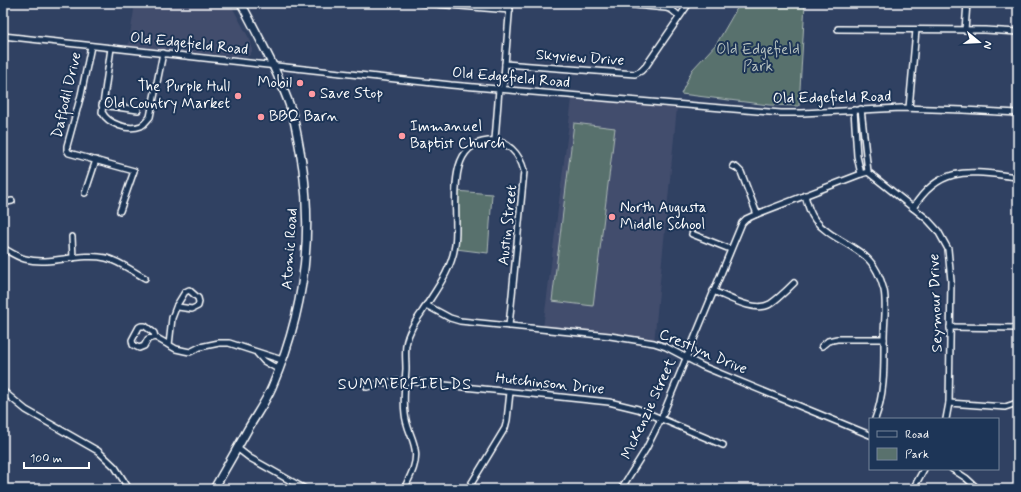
<svg xmlns="http://www.w3.org/2000/svg" width="1021" height="492" font-family="Mynerve,sans-serif">
<style>
.built{fill:#424d6d}
.park{fill:#59716d;stroke:#acb8b6}
.lines{fill:none;stroke-linecap:round;stroke-linejoin:round}
.minor-casing{stroke:#fff;stroke-width:8}
.major-casing{stroke:#fff;stroke-width:10}
.minor{stroke:#1d3557;stroke-width:5}
.major{stroke:#1d3557;stroke-width:7}
.poi-dot{fill:#ff9aa2;stroke:#1d3557;stroke-width:1.5}
.labels{text-anchor:middle;dominant-baseline:central;stroke-width:4;stroke-linejoin:round;paint-order:stroke}
.street-label{font-size:15px;fill:#fff;stroke:#1d3557}
.park-label{font-size:15px;fill:#b4bfbd;stroke:#1d3557}
.poi-label{font-size:15px;fill:#fff;stroke:#1d3557;text-anchor:start}
.neighbourhood-label{font-size:16px;letter-spacing:1px;fill:#fff;stroke:#1d3557}
</style>
<rect width="100%" height="100%" fill="#304162"/>
<filter id="ink" filterUnits="userSpaceOnUse"><feTurbulence type="fractalNoise" baseFrequency=".025" numOctaves="2"/><feDisplacementMap in="SourceGraphic" scale="8" xChannelSelector="R" yChannelSelector="G"/><feConvolveMatrix kernelMatrix="1 2 1 2 8 2 1 2 1" color-interpolation-filters="sRGB"/></filter>
<g filter="url(#ink)">
<g class="built">
<polygon points="124,3 230,3 251,42 252,51 250,55 246,57 128,47 135,4"/>
<polygon points="572,99 677,107 654,343 543,328"/>
</g>
<g class="park">
<polygon points="740,3 805,3 799,106 769,105 681,94 692,70 717,43"/>
<polygon points="574,123 615,128 593,306 552,301"/>
<polygon points="456,191 492,194 488,253 456,249"/>
</g>
<g class="lines">
<defs>
<g id="minor">
<polyline points="422,3 510,10"/>
<polyline points="614,3 666,8 672,10 679,16"/>
<polyline points="838,29 985,30 1018,32"/>
<polyline points="965,30 967,3"/>
<polyline points="3,36 451,85 781,113 802,113 901,108 963,110 1018,113"/>
<polyline points="91,46 81,95 67,146 67,150 69,153 134,171 120,211"/>
<path d="M111 48 102 112C108 124 128 131 141 126 145 124 147 120 150 117L163 53"/>
<polyline points="505,64 635,74 641,71 646,66 689,3"/>
<polyline points="503,89 510,3"/>
<polyline points="102,105 138,110"/>
<polyline points="909,108 916,30"/>
<polyline points="861,109 868,172"/>
<polyline points="854,110 857,156 861,174"/>
<polyline points="495,140 499,89"/>
<polyline points="733,166 737,168 741,172 757,214"/>
<polyline points="85,193 96,160"/>
<path d="M805 195C807 204 810 213 815 220 829 238 854 244 869 260 877 268 881 279 884 290 887 305 884 322 884 338 884 366 885 393 875 419"/>
<polyline points="3,206 7,202 12,201"/>
<path d="M913 208C941 163 972 172 1018 177"/>
<polyline points="692,234 730,249"/>
<polyline points="72,237 73,258"/>
<path d="M3 248C10 252 17 257 25 259 51 266 79 252 106 258 119 261 132 271 145 278"/>
<polygon points="189,290 198,298 199,302 198,306 192,309 178,307 177,305 185,292"/>
<path d="M713 291C728 297 755 313 770 304 779 298 787 290 794 283"/>
<polyline points="426,305 450,318 460,321 610,336 654,343 666,347 702,366 870,435"/>
<polygon points="141,326 145,326 154,333 155,337 148,339 144,346 139,348 133,345 132,340 139,327"/>
<polyline points="950,327 1018,328"/>
<polyline points="1017,328 1018,273"/>
<polyline points="155,337 176,349 185,351 190,352 200,347 219,343 229,343 282,360"/>
<polyline points="169,345 172,318 177,305"/>
<polyline points="822,346 828,341 837,339 884,339"/>
<polyline points="257,353 264,361 278,369"/>
<polyline points="367,387 381,383 405,381 609,402 638,409 723,445"/>
<polyline points="3,391 26,410 98,451 115,467 129,489"/>
<polyline points="949,403 1005,407 1014,404"/>
<polyline points="237,448 250,458 305,489"/>
<polyline points="952,469 966,478 978,489"/>
<path d="M404 489C410 477 418 463 415 449 413 437 406 427 405 414 403 399 405 384 406 369 406 361 405 353 406 345 408 332 415 322 422 312 435 291 452 270 455 245 460 214 442 145 488 141 507 139 520 154 524 171L509 326"/>
<polyline points="468,489 505,428 507,420 510,392"/>
<polyline points="621,489 646,449 661,419 742,223 746,219 757,214 861,174 868,172 927,219 938,231 948,249 951,281 949,403 946,419"/>
<polyline points="913,489 924,469"/>
</g>
<path id="major" d="M214 489C225 469 237 449 248 429 256 415 266 401 272 387 302 317 313 243 303 169 300 150 297 131 292 112 279 74 260 39 241 3"/>
</defs>
<use href="#minor" class="minor-casing"/>
<use href="#major" class="major-casing"/>
<use href="#minor" class="minor"/>
<use href="#major" class="major"/>
</g>
</g>
<g class="poi-dot">
<circle cx="300" cy="83" r="4"/>
<circle cx="312" cy="94" r="4"/>
<circle cx="238" cy="96" r="4"/>
<circle cx="261" cy="117" r="4"/>
<circle cx="402" cy="136" r="4"/>
<circle cx="612" cy="217" r="4"/>
</g>
<g class="labels">
<g class="street-label">
<text transform="translate(189 44) rotate(6)">Old Edgefield Road</text>
<text transform="translate(580 58) rotate(4)">Skyview Drive</text>
<text transform="translate(511 78) rotate(5)">Old Edgefield Road</text>
<text transform="translate(67 95) rotate(-77)">Daffodil Drive</text>
<text transform="translate(832 98) rotate(-1)">Old Edgefield Road</text>
<text transform="translate(508 225) rotate(-84)">Austin Street</text>
<text transform="translate(290 249) rotate(-86)">Atomic Road</text>
<text transform="translate(936 303) rotate(-92)">Seymour Drive</text>
<text transform="translate(703 352) rotate(23)">Crestlyn Drive</text>
<text transform="translate(550 384) rotate(6)">Hutchinson Drive</text>
<text transform="translate(649 409) rotate(-65)">McKenzie Street</text>
</g>
<g class="park-label">
<text x="758" y="50">Old Edgefield<tspan x="758" dy="17">Park</tspan></text>
</g>
<g class="poi-label">
<text x="292" y="83" text-anchor="end">Mobil</text>
<text x="230" y="87" text-anchor="end">The Purple Hull<tspan x="230" dy="17">Old Country Market</tspan></text>
<text x="320" y="94">Save Stop</text>
<text x="269" y="117">BBQ Barn</text>
<text x="410" y="127">Immanuel<tspan x="410" dy="17">Baptist Church</tspan></text>
<text x="620" y="208">North Augusta<tspan x="620" dy="17">Middle School</tspan></text>
</g>
<g class="neighbourhood-label">
<text x="405" y="384">SUMMERFIELDS</text>
</g>
</g>
<rect width="1021" height="492" fill="none" stroke="#1d3557" stroke-width="16"/>
<rect x="8" y="8" width="1005" height="476" fill="none" stroke="#fff" stroke-width="1.5" filter="url(#ink)"/>
<rect x="869" y="418" width="130" height="52" fill="#1d3557" stroke="#77869a"/>
<rect x="877" y="431" width="20" height="6" fill="#1d3557" stroke="#77869a"/>
<text x="905" y="438" font-size="12" fill="#ffffff">Road</text>
<rect x="877" y="448" width="20" height="12" fill="#59716d" stroke="#77869a"/>
<text x="905" y="458" font-size="12" fill="#ffffff">Park</text>
<g transform="translate(979 42) rotate(108)" stroke="#1d3557" stroke-width="3" paint-order="stroke">
<path d="M0-3L7 15L0 10L-7 15Z" fill="#ffffff"/>
<text y="-6" font-size="11" font-weight="bold" text-anchor="middle" fill="#ffffff">N</text>
</g>
<path d="M24 462v6h65v-6" fill="none" stroke="#ffffff" stroke-width="2"/>
<text x="30" y="462" font-size="12" fill="#ffffff" stroke="#1d3557" stroke-width="3" paint-order="stroke">100 m</text>
</svg>
